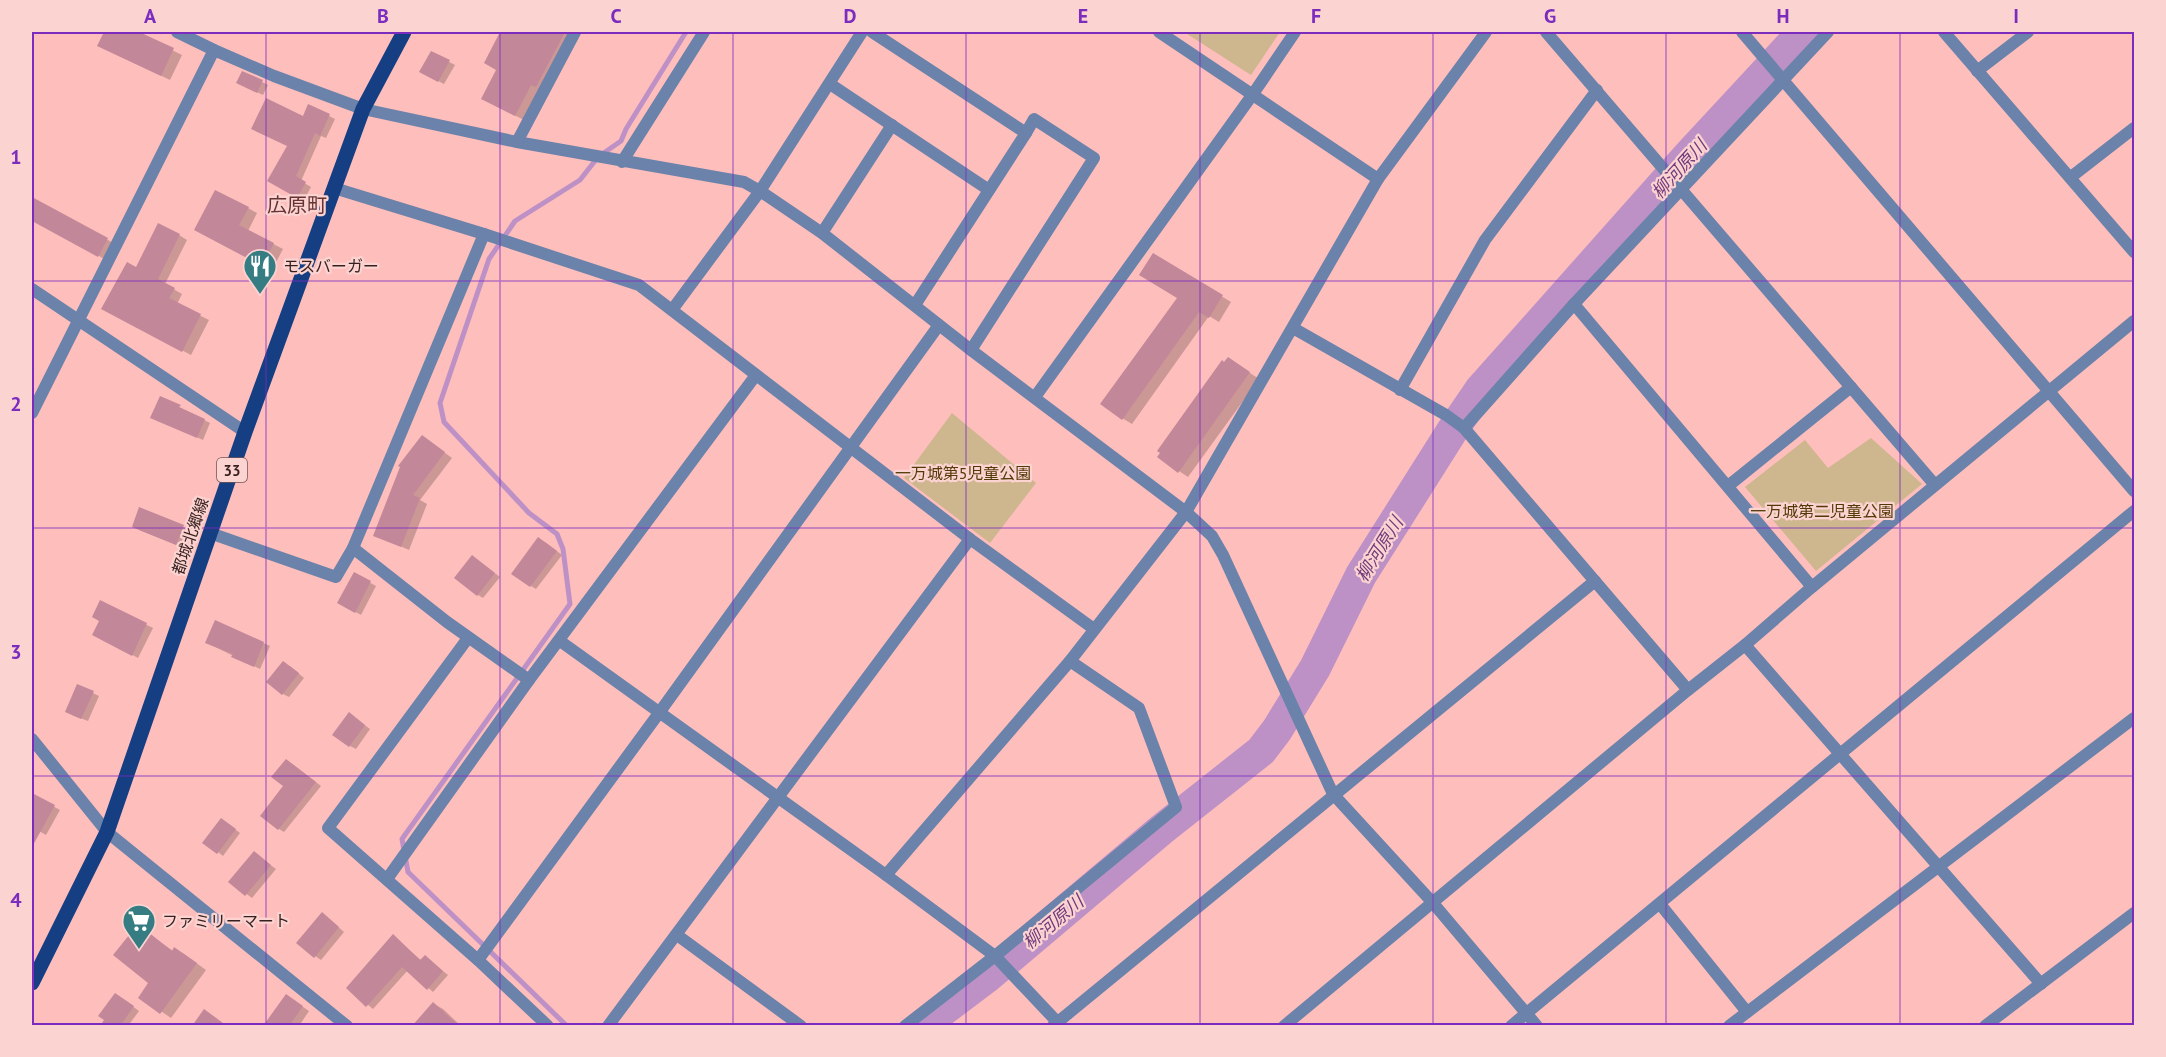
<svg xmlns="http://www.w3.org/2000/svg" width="2166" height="1057" font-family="'PT Sans','Noto Sans JP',sans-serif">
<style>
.green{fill:#ceb68e}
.shadow{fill:#0003}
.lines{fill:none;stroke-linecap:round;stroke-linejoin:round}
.stream{stroke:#bd91c5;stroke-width:5}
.river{stroke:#bd91c5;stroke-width:32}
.building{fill:#c28798}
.minor{stroke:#6b82aa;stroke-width:12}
.tertiary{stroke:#6b82aa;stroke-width:12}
.primary{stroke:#163e83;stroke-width:15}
.grid{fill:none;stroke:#7b2cbf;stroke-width:1.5;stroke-opacity:0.55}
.labels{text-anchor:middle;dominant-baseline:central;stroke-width:4.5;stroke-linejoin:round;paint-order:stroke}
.shield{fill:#fbd3d1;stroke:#715554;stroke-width:1.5}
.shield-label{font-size:15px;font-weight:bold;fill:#361f1e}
.poi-label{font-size:16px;fill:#361f1e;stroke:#fbd3d1;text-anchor:start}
.park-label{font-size:16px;fill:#523a07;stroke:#fbd3d1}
.street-label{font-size:16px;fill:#361f1e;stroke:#fbd3d1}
.water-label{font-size:18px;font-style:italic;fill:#703a7b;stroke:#fbd3d1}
.quarter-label{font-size:20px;fill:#663232;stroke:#fbd3d1}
.neatline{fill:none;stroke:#7b2cbf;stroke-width:2}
.grid-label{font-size:20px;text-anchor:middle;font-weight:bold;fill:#7b2cbf}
</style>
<rect width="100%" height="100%" fill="#febebc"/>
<g class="green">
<polygon points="1184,32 1280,32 1251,75"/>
<polygon points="952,413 1036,483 990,543 904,478"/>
<polygon points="1871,438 1922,484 1816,571 1745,487 1805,440 1828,468"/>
</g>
<g class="shadow">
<polygon points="105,32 135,32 182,55 170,80 99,46"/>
<polygon points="502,32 582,32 549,93 528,122 496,106 498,70 486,63"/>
<polygon points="432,53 455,65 444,84 421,72"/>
<polygon points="262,82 268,85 263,95 244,86"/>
<polygon points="329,116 335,119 326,138 321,136 301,181 311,187 304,200 269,180 304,118"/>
<polygon points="32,198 117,245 108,261 32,219"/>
<polygon points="248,208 257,213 248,231 283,249 272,270 206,235"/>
<polygon points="179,235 187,240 165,284 182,294 177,304 209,320 191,355 111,313 137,269"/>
<polygon points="1154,255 1231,302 1219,322 1209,316 1132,424 1122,418 1179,297"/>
<polygon points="1229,359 1259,379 1188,477 1179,471 1162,453"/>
<polygon points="161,398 210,423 203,440 158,420"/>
<polygon points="423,437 452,458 420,500 427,504 409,550 375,535"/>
<polygon points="183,527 189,530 182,547 139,530"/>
<polygon points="545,542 562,555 536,589 531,586"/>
<polygon points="478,561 500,577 483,598 478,595"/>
<polygon points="354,574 376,586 361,615 339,603"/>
<polygon points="101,602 153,628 138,658 94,634 101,621"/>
<polygon points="215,622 270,646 260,669 207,643"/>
<polygon points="290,666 304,678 289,697 283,694"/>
<polygon points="78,686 99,696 88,721 72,715"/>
<polygon points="355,718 370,729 356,749 350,746"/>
<polygon points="292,764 321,786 284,832 279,829 285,786"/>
<polygon points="35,796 60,810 46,835 32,827 32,802"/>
<polygon points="227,823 240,833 223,856 218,852"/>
<polygon points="254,853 276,869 252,898 230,882"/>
<polygon points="328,918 344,932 321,960 315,956"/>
<polygon points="138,926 173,951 184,954 206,970 171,1018 140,997 150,983"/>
<polygon points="393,936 422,961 425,957 448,975 433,992 408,970 373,1009 348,988"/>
<polygon points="121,998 139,1011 128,1026 101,1026"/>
<polygon points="293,1000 309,1011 299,1026 265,1026"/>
<polygon points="434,1004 443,1009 461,1026 414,1026"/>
</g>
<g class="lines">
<polyline class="stream" points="567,1026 408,872 402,839 570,604 563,549 557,534 529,513 444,422 440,403 489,259 515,221 580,180 598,157 621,141 626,129 686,32"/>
<polyline class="river" points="922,1026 987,977 1161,830 1261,751 1277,730 1315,668 1361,575 1452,431 1480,390 1689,155 1803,32"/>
</g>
<g class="building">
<polygon points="104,32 139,32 174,48 161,76 97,46"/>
<polygon points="500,32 565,32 536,87 531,85 515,116 481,99 496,70 484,63"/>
<polygon points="431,51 450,60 438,82 419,72"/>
<polygon points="242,71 263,80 257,93 236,83"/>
<polygon points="266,98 303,116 308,104 330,114 320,136 315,133 296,176 306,182 297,198 267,181 287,146 251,129"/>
<polygon points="215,190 249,207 239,225 274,243 262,266 194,230"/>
<polygon points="32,197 108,238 98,257 32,221"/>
<polygon points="158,223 180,234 158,279 175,288 169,298 201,314 182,352 101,309 127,262 136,267"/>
<polygon points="1153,253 1223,295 1209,318 1199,312 1122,420 1100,404 1177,298 1139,275"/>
<polygon points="1228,357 1250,372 1178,473 1157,457 1160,453 1157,451 1222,360 1224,362"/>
<polygon points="160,396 181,405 179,407 205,419 197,438 150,418"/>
<polygon points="422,435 445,452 413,495 420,498 401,547 373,536 400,467 398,466"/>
<polygon points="139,507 184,525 176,545 132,527"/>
<polygon points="538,537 557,551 530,587 511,574"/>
<polygon points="472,555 495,573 477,596 454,578"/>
<polygon points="354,572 371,581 355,613 337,603"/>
<polygon points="100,600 147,623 132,656 92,635 99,621 92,617"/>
<polygon points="215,620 264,642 254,667 231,657 233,654 205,643"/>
<polygon points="283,661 299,673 282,695 266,682"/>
<polygon points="77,684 94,691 81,719 65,712"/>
<polygon points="349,712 365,725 349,747 332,735"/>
<polygon points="286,759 316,782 278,830 260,816 283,786 271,777"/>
<polygon points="32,793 55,805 32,847"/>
<polygon points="221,818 236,829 217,854 202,843"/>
<polygon points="254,851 271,865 245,896 228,882"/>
<polygon points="322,912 339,927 314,958 296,943"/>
<polygon points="138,924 172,951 174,947 197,963 160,1014 138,998 148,983 113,955"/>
<polygon points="393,934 420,960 425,955 443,971 427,990 402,967 366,1007 346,988"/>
<polygon points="115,993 134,1006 120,1026 100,1026 104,1020 98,1016"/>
<polygon points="286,994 303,1006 289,1026 263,1026"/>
<polygon points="433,1002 459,1026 412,1026"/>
<polygon points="204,1009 227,1026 192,1026"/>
</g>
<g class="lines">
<g class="minor">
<polyline points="177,32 214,50 274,76 363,109 517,142 744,182 760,191 822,233 971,350 1186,512 1212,536 1223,555 1333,794 1433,903 1537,1026"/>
<polyline points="872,32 1026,133 915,305"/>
<polyline points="1159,32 1378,179"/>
<polyline points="1546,32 1935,485"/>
<polyline points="1742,32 2134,491"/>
<polyline points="1944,32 2134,252"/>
<polyline points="1977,71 2028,32"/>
<polyline points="830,84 989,190"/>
<polyline points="517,142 575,32"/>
<polyline points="622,162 704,32"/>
<polyline points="2071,177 2134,128"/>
<polyline points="334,188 484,234 639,285 970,539 1094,629"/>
<polyline points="822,233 892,125"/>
<polyline points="32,289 245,432"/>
<polyline points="1574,304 1812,587"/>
<polyline points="672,310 760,191 862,32"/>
<polyline points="1293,328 1446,415 1464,428 1688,690"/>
<polyline points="971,350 1094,158 1034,119 1026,133"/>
<polyline points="1400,390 1485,240 1597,90"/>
<polyline points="1035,397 1253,94 1295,32"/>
<polyline points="32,413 214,50"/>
<polyline points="1464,428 1574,304 1828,32"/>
<polyline points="1728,486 1851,387"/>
<polyline points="210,533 336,577 353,548 484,234"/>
<polyline points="353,548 447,622 529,680"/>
<polyline points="468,638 328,828 478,960 548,1026"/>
<polyline points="560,641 886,875 995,956 1061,1026"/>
<polyline points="1745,645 2041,984"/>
<polyline points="886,875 1070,661 1186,512 1378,179 1486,32"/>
<polyline points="387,879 529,680 756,375"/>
<polyline points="1660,904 1747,1012"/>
<polyline points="677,935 801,1026"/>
<polyline points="478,960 659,713 939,325"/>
<polyline points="608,1026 970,539"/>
<polyline points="905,1026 995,956 1176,807 1139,708 1070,661"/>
<polyline points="1053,1026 1595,581"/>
<polyline points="1284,1026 1688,690 1745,645 1812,587 2134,321"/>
<polyline points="1511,1026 2134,511"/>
<polyline points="1729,1026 2134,718"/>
</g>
<g class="tertiary">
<polyline points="32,739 107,832 347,1026"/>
<polyline points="1985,1026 2134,913"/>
</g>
<polyline class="primary" points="32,983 107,832 245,432 363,109 404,32"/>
</g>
<path class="grid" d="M266 32V1026M500 32V1026M733 32V1026M966 32V1026M1200 32V1026M1433 32V1026M1666 32V1026M1900 32V1026M32 281H2134M32 528H2134M32 776H2134"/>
<defs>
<symbol id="restaurant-pin" viewBox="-11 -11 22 30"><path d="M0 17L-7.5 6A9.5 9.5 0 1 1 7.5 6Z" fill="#357d82" stroke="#fbd3d1"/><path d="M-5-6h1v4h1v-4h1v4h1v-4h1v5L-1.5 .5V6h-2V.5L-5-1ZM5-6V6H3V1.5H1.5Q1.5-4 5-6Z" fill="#fff"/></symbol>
<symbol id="supermarket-pin" viewBox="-11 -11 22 30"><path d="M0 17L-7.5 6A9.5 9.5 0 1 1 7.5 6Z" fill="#357d82" stroke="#fbd3d1"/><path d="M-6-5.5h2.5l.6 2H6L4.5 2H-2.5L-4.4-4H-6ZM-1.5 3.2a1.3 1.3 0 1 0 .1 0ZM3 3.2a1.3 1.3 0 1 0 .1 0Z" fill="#fff"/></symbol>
</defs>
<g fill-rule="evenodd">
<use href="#restaurant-pin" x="241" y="247" width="38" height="52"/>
<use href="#supermarket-pin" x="120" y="902" width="38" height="52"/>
</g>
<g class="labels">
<rect class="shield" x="217" y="458" width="30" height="24" rx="4.5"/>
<g class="shield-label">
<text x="232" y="470">33</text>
</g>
<g class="poi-label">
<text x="283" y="266">モスバーガー</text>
<text x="162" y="921">ファミリーマート</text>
</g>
<g class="park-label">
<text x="963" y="473">一万城第5児童公園</text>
<text x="1822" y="511">一万城第二児童公園</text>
</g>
<g class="street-label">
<text transform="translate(190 536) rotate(-71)">都城北郷線</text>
</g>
<g class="water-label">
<text transform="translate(1679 169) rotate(-48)">柳河原川</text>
<text transform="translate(1379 549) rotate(-58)">柳河原川</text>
<text transform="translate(1053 922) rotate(-40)">柳河原川</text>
</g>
<g class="quarter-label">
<text x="297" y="205">広原町</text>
</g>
</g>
<rect width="2166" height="1057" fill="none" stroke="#fbd3d1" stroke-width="66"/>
<rect x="33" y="33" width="2100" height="991" class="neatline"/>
<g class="grid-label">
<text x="150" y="23">A</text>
<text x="383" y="23">B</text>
<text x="616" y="23">C</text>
<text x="850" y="23">D</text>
<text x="1083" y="23">E</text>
<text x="1316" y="23">F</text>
<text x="1550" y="23">G</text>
<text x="1783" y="23">H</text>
<text x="2016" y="23">I</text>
<text x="16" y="164">1</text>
<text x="16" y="411">2</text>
<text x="16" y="659">3</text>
<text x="16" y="907">4</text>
</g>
</svg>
